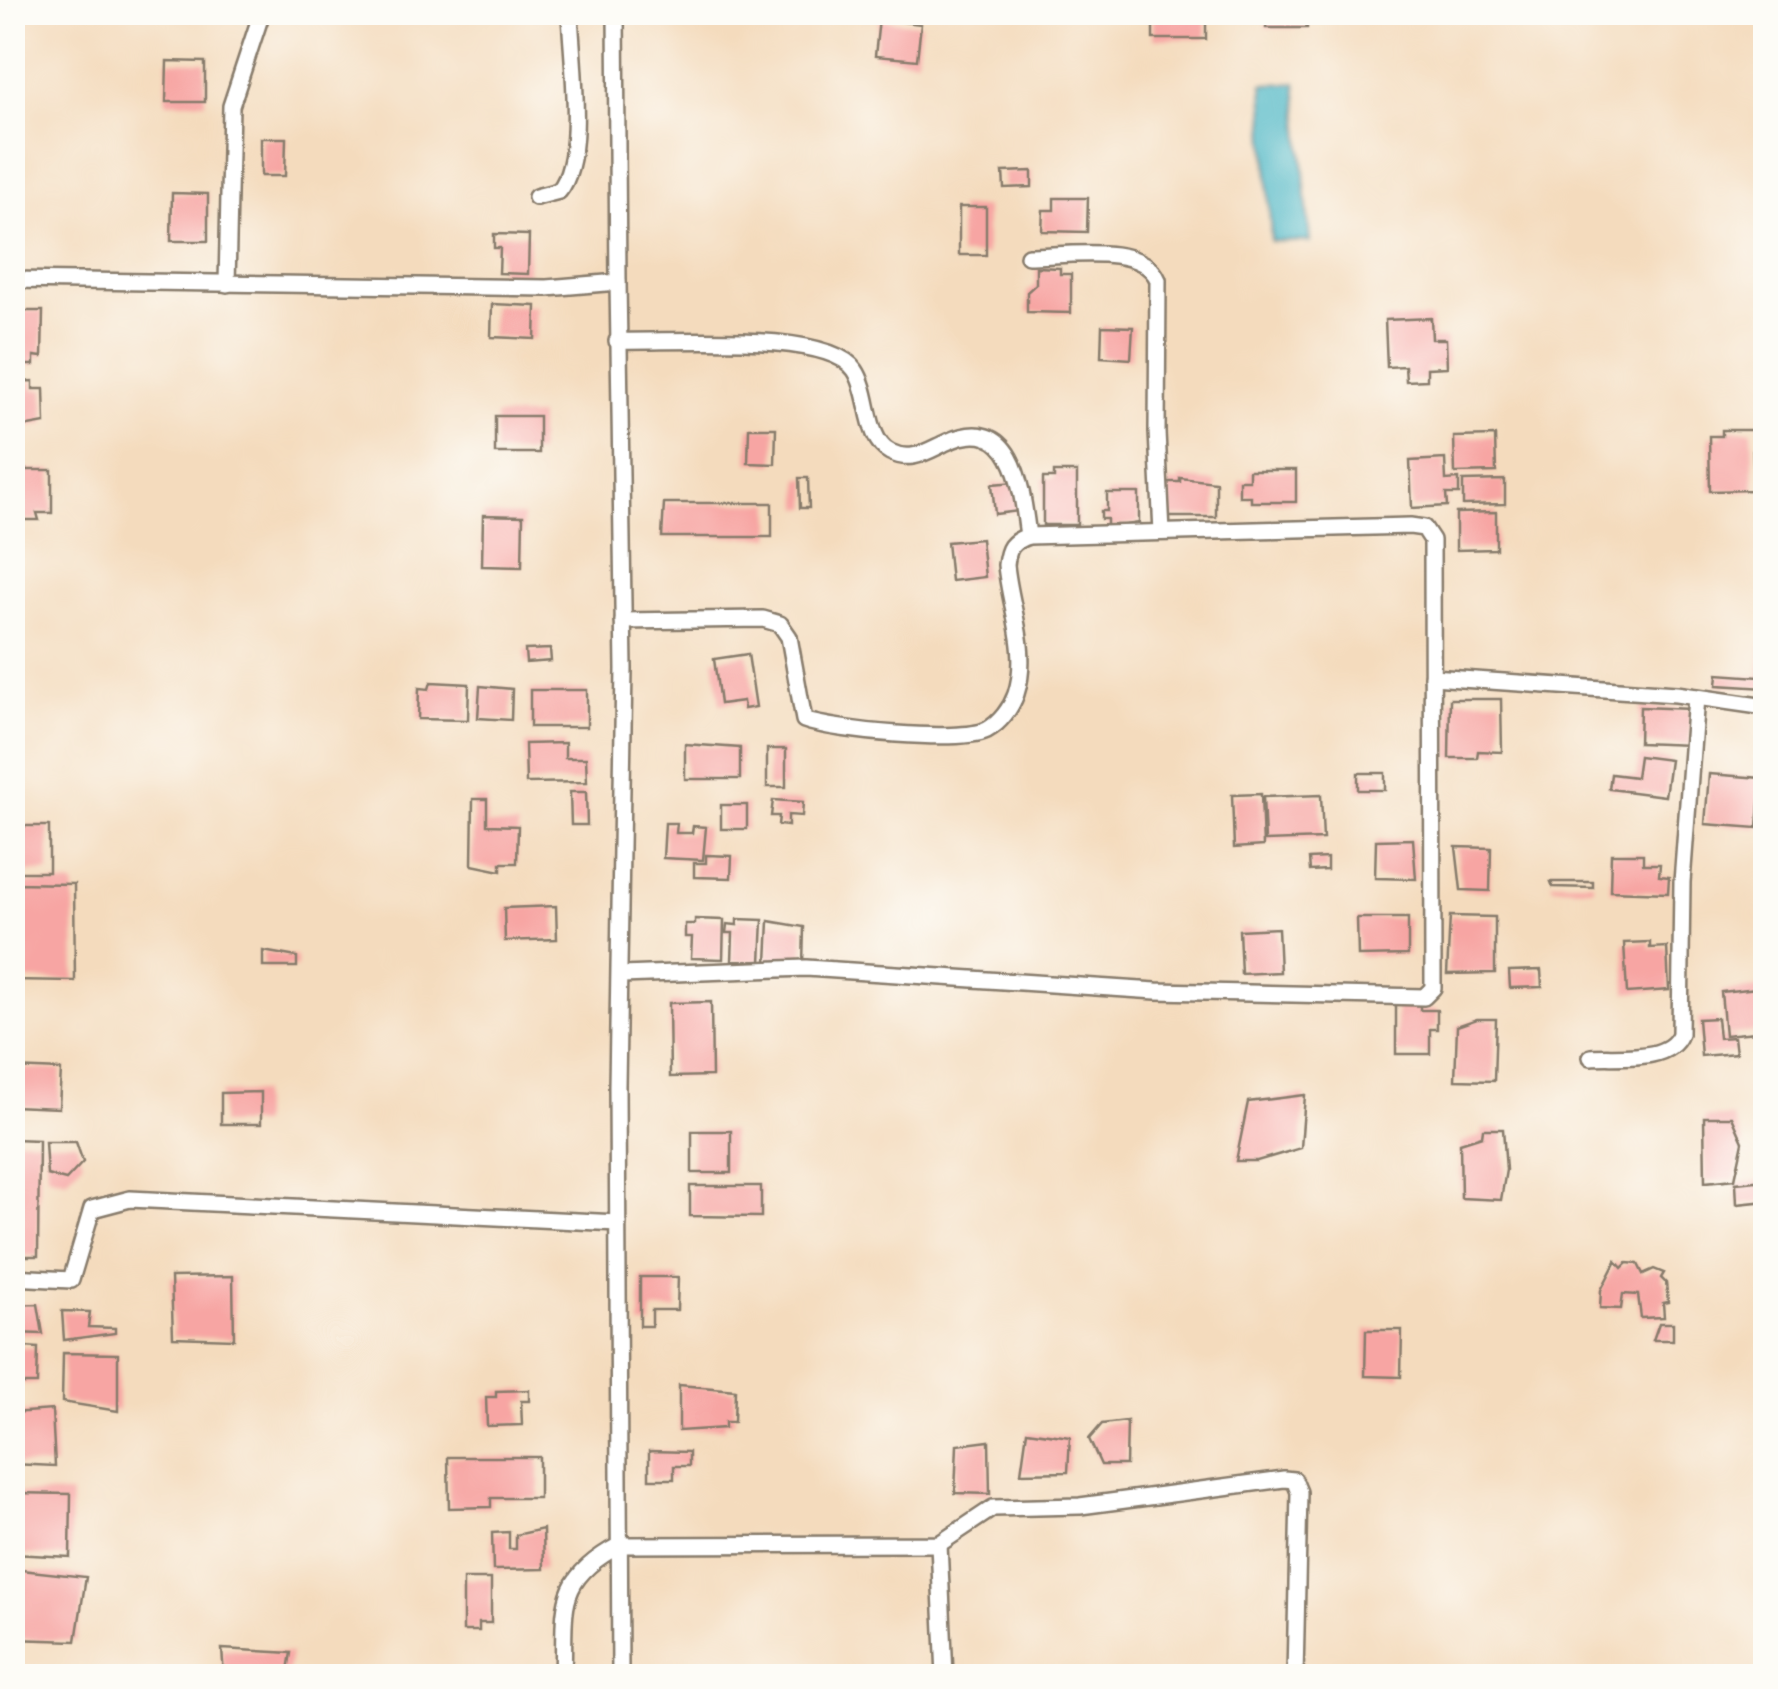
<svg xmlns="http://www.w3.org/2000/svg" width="1778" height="1689" font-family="'Patrick Hand',sans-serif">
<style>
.water{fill:#47b4c3;stroke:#326870;stroke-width:2.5}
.building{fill:#f7a5a3}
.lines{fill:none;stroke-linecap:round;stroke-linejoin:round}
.minor-casing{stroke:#887c6c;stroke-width:20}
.minor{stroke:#fff;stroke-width:15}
</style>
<rect width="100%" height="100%" fill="#fdfcf7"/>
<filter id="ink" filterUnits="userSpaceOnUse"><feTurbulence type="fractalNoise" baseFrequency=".01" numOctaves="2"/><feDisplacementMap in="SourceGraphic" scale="20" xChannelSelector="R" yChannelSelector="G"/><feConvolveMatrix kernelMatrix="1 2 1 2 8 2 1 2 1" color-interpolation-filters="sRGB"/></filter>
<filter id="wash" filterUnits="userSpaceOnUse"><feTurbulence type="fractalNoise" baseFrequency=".0048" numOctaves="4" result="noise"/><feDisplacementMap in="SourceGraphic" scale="40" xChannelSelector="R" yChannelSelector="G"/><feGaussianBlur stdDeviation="2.25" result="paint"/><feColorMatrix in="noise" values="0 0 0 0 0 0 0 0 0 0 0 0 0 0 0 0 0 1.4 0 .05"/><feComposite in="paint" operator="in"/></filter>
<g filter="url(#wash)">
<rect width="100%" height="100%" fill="#f4dbbd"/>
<polygon class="water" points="1296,83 1310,242 1271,241 1263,84"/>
<g id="blocks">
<g class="building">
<rect x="1153" y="12" width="53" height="27"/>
<polygon points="1267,12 1307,12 1307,28 1266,28"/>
<polygon points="879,19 921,24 917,60 875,56"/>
<polygon points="167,61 205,62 205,102 166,102"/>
<polygon points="261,138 286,138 285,176 261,176"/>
<polygon points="1032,171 1032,187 1004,188 1003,172"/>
<polygon points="172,193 208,194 208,241 171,241"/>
<polygon points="1054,198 1088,198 1087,232 1042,231 1043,210 1054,210"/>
<rect x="959" y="207" width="27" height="48"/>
<polygon points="494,234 529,235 528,274 499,273 500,248 494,248"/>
<polygon points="1036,267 1060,268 1060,274 1071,274 1071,313 1027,312 1027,292 1036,284"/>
<polygon points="492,304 536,306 535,339 491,337"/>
<polygon points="12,311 43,311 42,357 34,356 34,365 12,365"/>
<polygon points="1431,318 1432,339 1446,339 1447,367 1427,368 1427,380 1406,381 1405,366 1387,367 1385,320"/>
<polygon points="1102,326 1133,327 1131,359 1101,357"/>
<polygon points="33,381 33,389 44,389 45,423 12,429 12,382"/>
<rect x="495" y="416" width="44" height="37"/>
<polygon points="749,428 776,428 775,464 748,463"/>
<polygon points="1722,430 1752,430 1754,490 1710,491 1709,436 1722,436"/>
<polygon points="1495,436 1496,472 1455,473 1454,437"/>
<polygon points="1445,459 1446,480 1459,479 1459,494 1446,494 1447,506 1412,508 1410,461"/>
<polygon points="12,470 52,470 52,513 37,513 39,520 12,520"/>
<polygon points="1249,470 1296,470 1296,502 1251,502 1251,496 1239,496 1239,480 1249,480"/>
<polygon points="1054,472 1077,472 1077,525 1043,525 1043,478 1054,478"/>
<polygon points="799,478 808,478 809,508 800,508"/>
<polygon points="1180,478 1216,482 1216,517 1168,517 1168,482 1180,482"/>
<polygon points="1505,480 1505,504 1463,505 1463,481"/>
<polygon points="1016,482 1019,511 995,514 992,484"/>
<polygon points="1107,493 1139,493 1139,523 1107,528 1107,519 1101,519 1101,511 1107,511"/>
<polygon points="664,503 772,503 772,537 662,537"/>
<polygon points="1496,512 1496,549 1456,550 1456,513"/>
<polygon points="483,515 523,516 522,567 482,566"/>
<polygon points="981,539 985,577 951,581 947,542"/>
<polygon points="1761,641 1766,641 1766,688 1717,685 1718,674 1759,677"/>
<polygon points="550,649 551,661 526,663 525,650"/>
<polygon points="748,654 756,707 744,709 743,701 720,704 714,659"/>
<polygon points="431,682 469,684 468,720 418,719 419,688 429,689"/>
<polygon points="480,686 512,689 511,720 478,718"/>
<rect x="530" y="690" width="57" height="37"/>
<polygon points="1450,699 1501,699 1502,752 1478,751 1477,758 1449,758"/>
<polygon points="1640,707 1691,709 1690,745 1639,743"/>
<polygon points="565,743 565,758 586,758 587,782 526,783 525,744"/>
<polygon points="685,744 740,748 740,779 685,779"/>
<rect x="767" y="749" width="19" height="38"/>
<polygon points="1639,756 1670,760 1665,796 1609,789 1611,774 1636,777"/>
<rect x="1358" y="773" width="27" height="17"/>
<polygon points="1709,774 1761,778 1757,828 1705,824"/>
<polygon points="570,792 586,792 587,825 571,825"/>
<polygon points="1261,794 1263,846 1234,848 1232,795"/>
<polygon points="1321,795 1323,839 1265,841 1263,797"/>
<polygon points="473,799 487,799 487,825 518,826 517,863 501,863 501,871 472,865"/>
<polygon points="773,800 803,802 802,816 788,815 788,826 778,825 779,816 771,816"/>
<rect x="721" y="805" width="26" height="24"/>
<polygon points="665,823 677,823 676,833 692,833 693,826 706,827 703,860 663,858"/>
<rect x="12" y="826" width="37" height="46"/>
<polygon points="1413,839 1416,879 1375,878 1376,840"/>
<polygon points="1456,847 1491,848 1490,891 1461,890"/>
<polygon points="1611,854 1643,854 1643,864 1660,864 1659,876 1669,877 1668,893 1610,891"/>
<polygon points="706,855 732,856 731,878 694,877 694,863 706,863"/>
<polygon points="1327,858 1327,870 1310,871 1309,859"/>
<polygon points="1551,882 1593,882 1593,888 1553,887"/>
<polygon points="12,883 74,884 75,981 12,980"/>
<polygon points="556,906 557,939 505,941 504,908"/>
<polygon points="1450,916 1495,917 1495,973 1447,974"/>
<polygon points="1357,918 1408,918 1408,955 1358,956"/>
<polygon points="695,919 724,920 723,959 691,958 692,937 685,937 685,924 695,924"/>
<polygon points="737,919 763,920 761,962 732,961 733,933 726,933 727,924 737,925"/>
<polygon points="769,921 804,927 803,964 767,962"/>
<polygon points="1278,928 1280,972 1241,974 1239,930"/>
<polygon points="1650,942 1650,948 1667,947 1669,990 1627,993 1624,943"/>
<polygon points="263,951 297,957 297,967 263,967"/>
<polygon points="1541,970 1542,987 1510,988 1509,971"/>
<polygon points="1766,987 1766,1031 1725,1035 1721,992"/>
<polygon points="711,1002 712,1076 670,1077 669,1003"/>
<polygon points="1396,1002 1420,1002 1420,1010 1437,1010 1437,1029 1430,1029 1430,1054 1396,1054"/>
<polygon points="1717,1018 1719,1038 1734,1037 1736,1053 1701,1056 1698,1019"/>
<polygon points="1477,1019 1496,1019 1494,1081 1455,1080 1457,1026"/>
<polygon points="12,1068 61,1070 59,1108 12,1106"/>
<polygon points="261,1092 261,1124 221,1124 221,1093"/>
<polygon points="1305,1095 1301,1148 1257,1161 1236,1161 1248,1102"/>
<polygon points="1704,1117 1732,1117 1743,1142 1735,1179 1705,1182"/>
<polygon points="1483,1129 1503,1129 1506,1170 1501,1200 1461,1198 1460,1143 1482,1136"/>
<rect x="692" y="1131" width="39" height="42"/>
<polygon points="12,1139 39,1140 38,1256 12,1256"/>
<polygon points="45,1142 76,1142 83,1162 66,1180 47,1175"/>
<polygon points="1766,1180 1766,1201 1737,1204 1736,1183"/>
<polygon points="690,1186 761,1186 761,1217 690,1216"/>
<polygon points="1616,1261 1622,1268 1627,1263 1638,1264 1643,1274 1654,1269 1664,1273 1661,1278 1666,1283 1668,1302 1663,1303 1664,1317 1641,1318 1638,1295 1623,1294 1621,1309 1600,1308 1601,1290"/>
<polygon points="233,1276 234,1339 173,1337 171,1277"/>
<polygon points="640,1277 678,1277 677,1310 652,1310 652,1326 640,1326"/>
<polygon points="38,1304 43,1334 12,1333 12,1305"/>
<polygon points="62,1311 90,1312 88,1327 115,1328 115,1333 64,1340"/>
<polygon points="1659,1323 1673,1323 1673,1340 1653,1340"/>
<polygon points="1366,1330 1402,1330 1401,1377 1365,1376"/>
<polygon points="12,1346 38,1348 37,1384 12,1384"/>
<polygon points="63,1353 118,1354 118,1411 62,1402"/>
<polygon points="679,1385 735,1390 734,1422 725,1422 725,1428 679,1431"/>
<polygon points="529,1390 529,1401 521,1401 522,1425 487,1426 486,1397 496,1397 496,1391"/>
<polygon points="52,1410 55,1466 12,1464 12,1413"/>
<polygon points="1127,1421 1126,1465 1101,1465 1089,1439 1102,1424"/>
<polygon points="1027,1431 1070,1437 1068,1472 1021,1473"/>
<polygon points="989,1441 990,1494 955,1493 957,1445"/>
<polygon points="649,1451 689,1452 689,1466 674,1466 674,1479 649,1479"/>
<polygon points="448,1457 539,1457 539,1498 491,1498 491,1507 449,1508"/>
<polygon points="12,1493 71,1494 70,1557 12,1554"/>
<polygon points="543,1529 544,1569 493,1570 492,1533 509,1532 509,1549 516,1549 516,1535"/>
<polygon points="12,1569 86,1577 76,1641 12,1639"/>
<polygon points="463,1579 491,1579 491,1623 479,1623 479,1631 463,1631"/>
<polygon points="222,1649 291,1653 287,1676 224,1676"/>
</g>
</g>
</g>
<g filter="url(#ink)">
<use href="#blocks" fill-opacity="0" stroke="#887c6c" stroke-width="2.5"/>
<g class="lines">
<defs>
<g id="minor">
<path d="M536 197 559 191C587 158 571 56 570 12"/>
<path d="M1028 256C1064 256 1143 242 1158 280L1157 432 1162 532"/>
<polyline points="12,280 547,288 618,282 616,12"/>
<polyline points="618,282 624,669 617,1086 620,1676"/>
<polyline points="227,284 231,106 262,12"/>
<path d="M617 341C668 343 827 329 855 370 871 393 865 439 890 452 912 463 927 451 947 442 1015 411 1022 491 1028 536"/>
<polyline points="1432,677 1676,694 1766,707"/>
<path d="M622 975 806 968 1156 991 1424 997 1433 988 1432 540 1424 528 1410 526 1028 536C1011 542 1008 548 1006 565 1010 608 1030 651 1016 694 1011 708 1000 723 987 730 961 743 833 731 804 720L789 637 780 624 763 619 623 621"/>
<path d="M1591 1057C1617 1055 1669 1063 1680 1034L1682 882 1696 697"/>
<polyline points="12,1277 71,1280 92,1209 130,1199 618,1223"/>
<polyline points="939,1544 945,1676"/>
<path d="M563 1676C566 1610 553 1580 620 1545L939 1544 993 1508 1080 1506 1284 1479 1294 1480 1299 1492 1295 1676"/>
</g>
</defs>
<use href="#minor" class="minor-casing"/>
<use href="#minor" class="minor"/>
</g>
</g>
<rect width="1778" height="1689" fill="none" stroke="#fdfcf7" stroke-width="50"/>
</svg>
